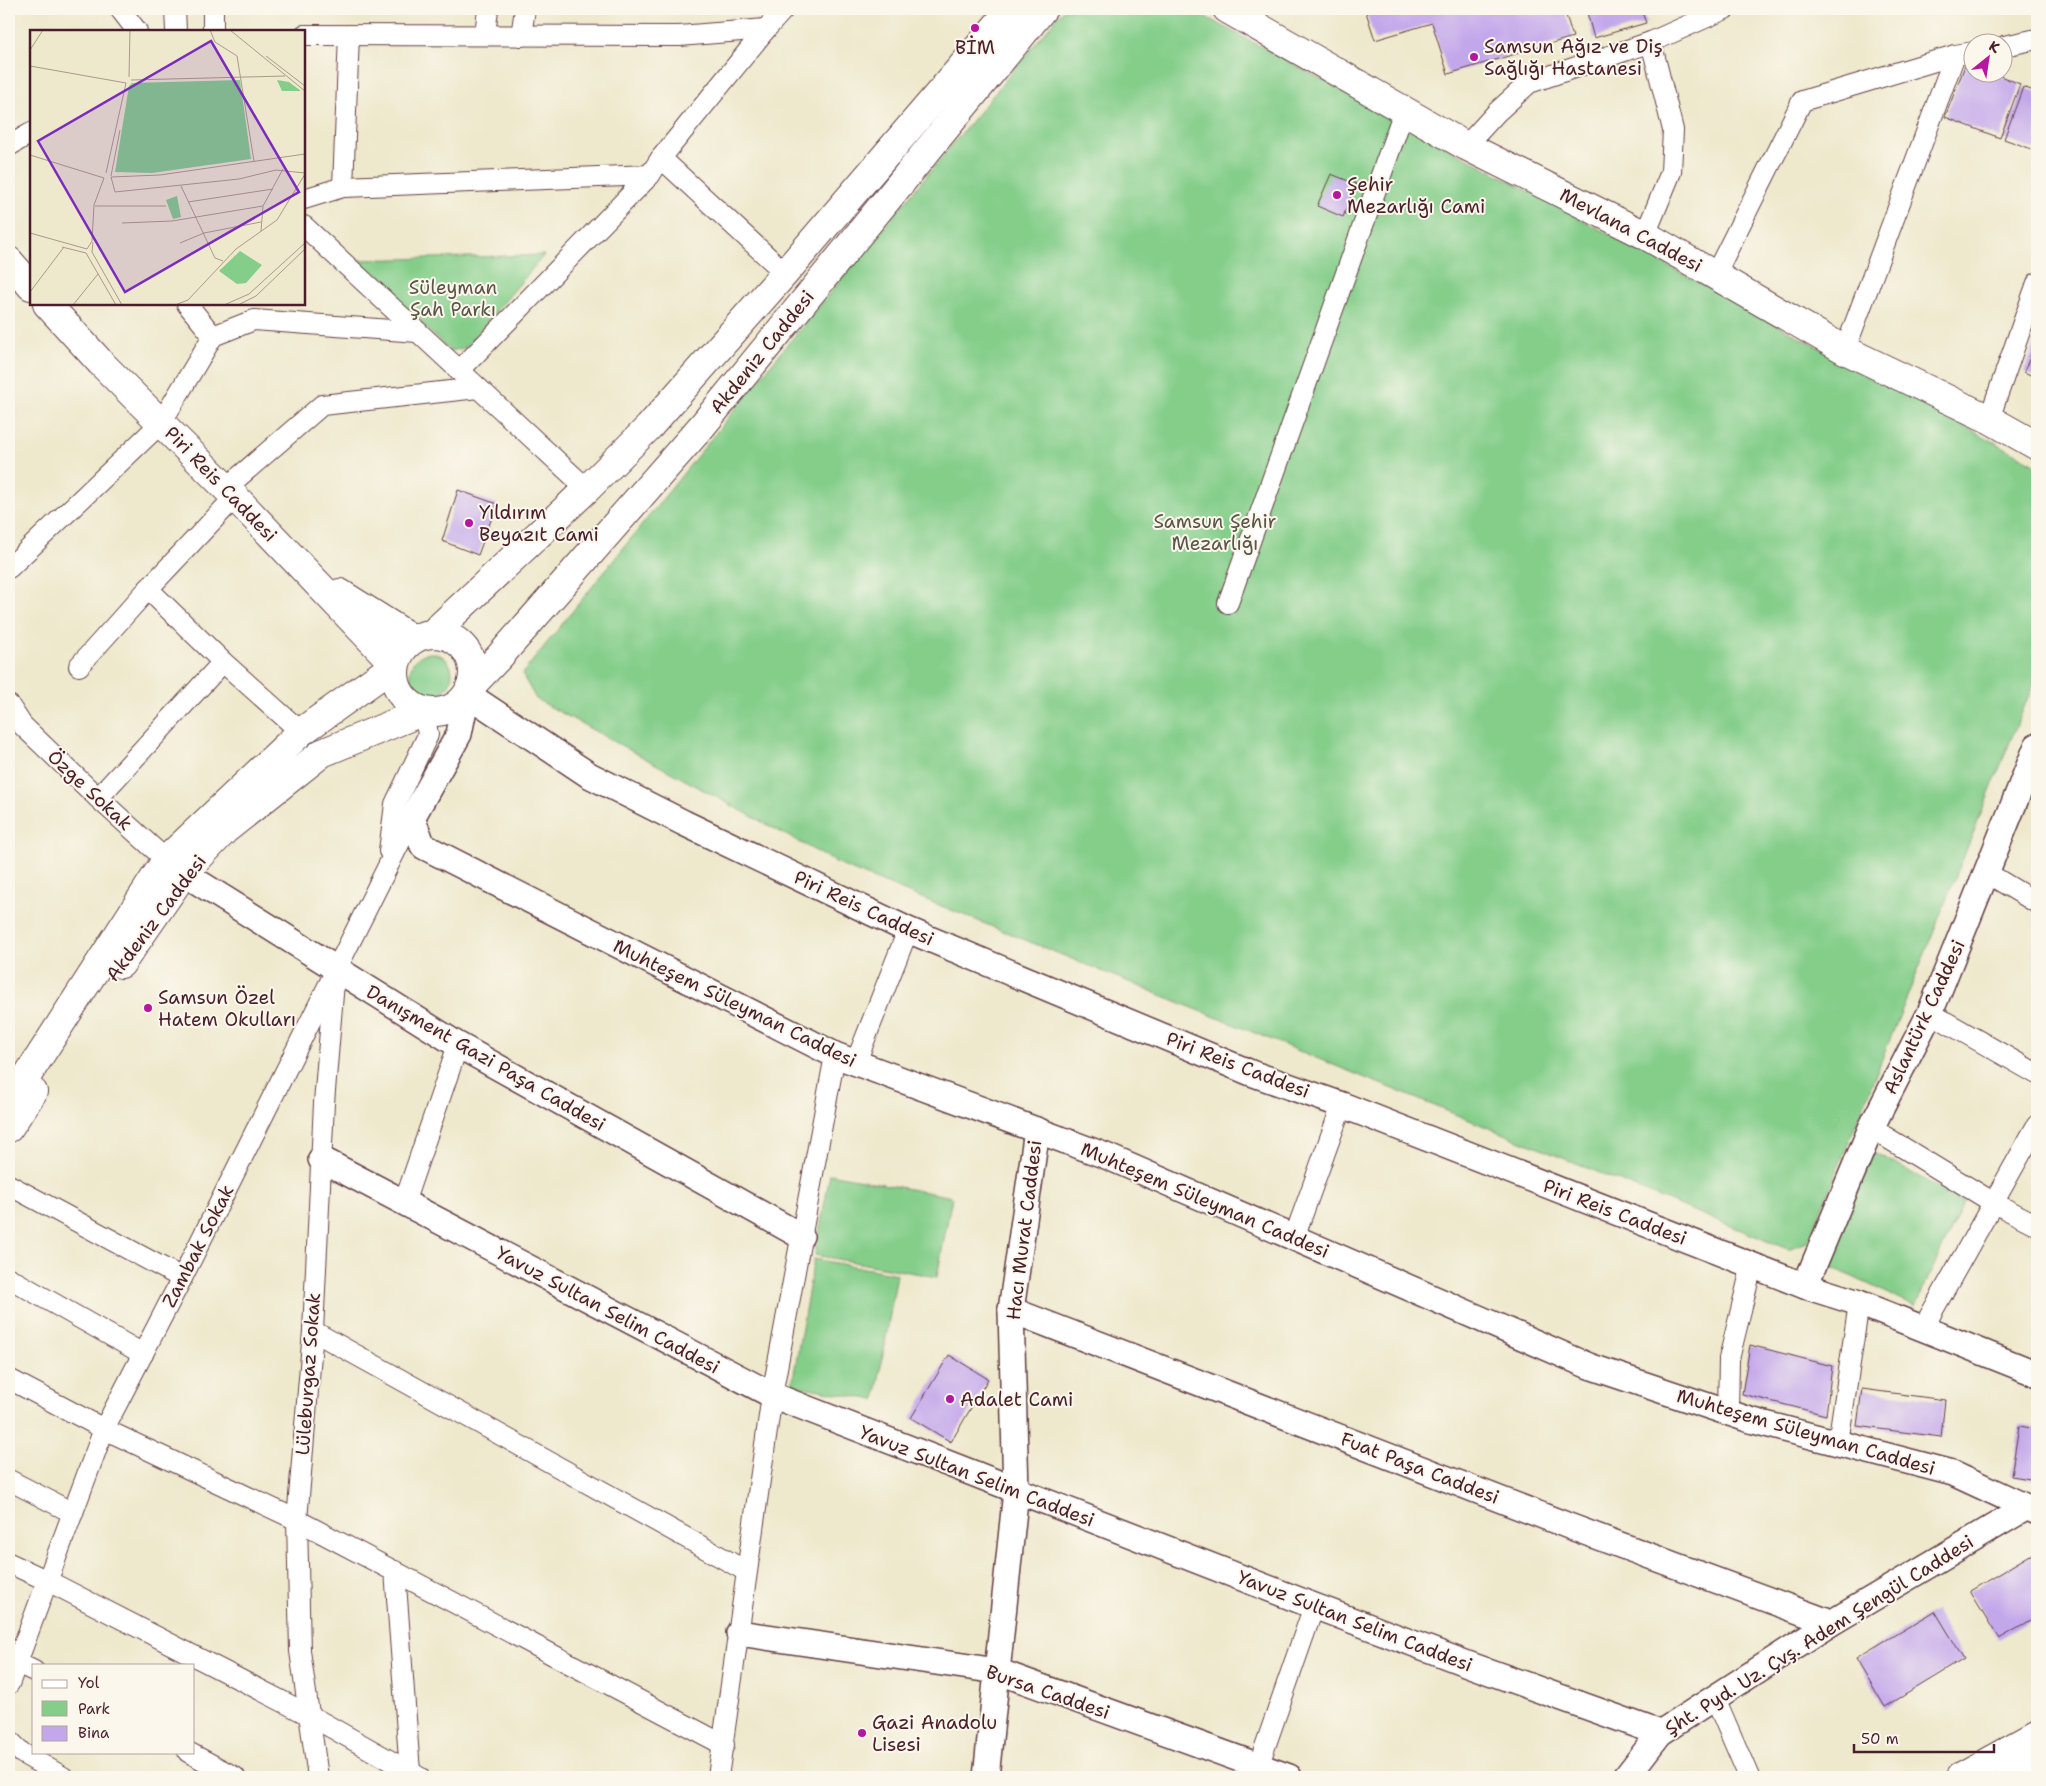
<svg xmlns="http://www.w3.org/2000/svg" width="2046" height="1786" font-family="'Shantell Sans',sans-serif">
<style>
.green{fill:#84ce8a;stroke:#67765a}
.building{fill:#c3a7eb}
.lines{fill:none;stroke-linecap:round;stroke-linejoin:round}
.minor-casing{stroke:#633d43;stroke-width:22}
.tertiary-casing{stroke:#633d43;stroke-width:28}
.secondary-casing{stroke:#633d43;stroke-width:30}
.minor{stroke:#fff;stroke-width:20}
.tertiary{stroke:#fff;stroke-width:25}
.secondary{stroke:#fff;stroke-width:28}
.poi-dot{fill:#b5179e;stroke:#fbf7ec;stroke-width:2}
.labels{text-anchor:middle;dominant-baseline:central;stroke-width:4;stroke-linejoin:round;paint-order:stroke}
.poi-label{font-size:19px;fill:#4a1f2b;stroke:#fbf7ec;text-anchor:start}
.street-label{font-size:19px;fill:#4a1f2b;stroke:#fbf7ec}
.park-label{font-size:19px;fill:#5b5448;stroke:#fbf7ec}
.inset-road{fill:none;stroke:#ac988c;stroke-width:1}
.view{fill:#7b2cbf;fill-opacity:0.15;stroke:#7b2cbf;stroke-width:2.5}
.inset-edge{fill:none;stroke:#4a1f2b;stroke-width:2.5}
</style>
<rect width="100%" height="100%" fill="#fbf7ec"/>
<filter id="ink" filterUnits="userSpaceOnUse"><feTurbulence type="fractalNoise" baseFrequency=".02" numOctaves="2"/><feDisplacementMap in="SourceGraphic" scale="10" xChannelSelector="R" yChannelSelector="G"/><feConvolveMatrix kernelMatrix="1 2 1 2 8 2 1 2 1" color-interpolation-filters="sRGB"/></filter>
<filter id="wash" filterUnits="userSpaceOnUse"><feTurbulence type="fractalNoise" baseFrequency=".0096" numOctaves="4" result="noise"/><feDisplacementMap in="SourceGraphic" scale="20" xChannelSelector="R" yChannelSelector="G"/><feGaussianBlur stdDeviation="1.12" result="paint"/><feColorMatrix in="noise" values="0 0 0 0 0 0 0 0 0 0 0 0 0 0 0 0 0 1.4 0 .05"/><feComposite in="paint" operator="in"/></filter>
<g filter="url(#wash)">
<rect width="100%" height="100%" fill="#eee8cc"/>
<g class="green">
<polygon points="1064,9 1191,9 2037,465 2037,675 1809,1240 1790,1250 845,867 536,699 522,674 773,362"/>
<polygon points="544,255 465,348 450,351 356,260"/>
<circle cx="431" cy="674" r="21"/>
<polygon points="1874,1152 1964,1202 1915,1306 1827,1265"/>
<polygon points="830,1174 952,1197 937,1277 815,1255"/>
<polygon points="814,1259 897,1274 875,1400 792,1385"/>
</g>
<g id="blocks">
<g class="building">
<polygon points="1365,9 1564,9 1573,37 1448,74 1432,23 1375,40"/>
<polygon points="1586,9 1641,9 1646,23 1594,38"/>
<polygon points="1966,63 1974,66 1974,72 1990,72 2020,84 2000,138 1945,117"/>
<polygon points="2023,87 2037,92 2037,151 2004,139"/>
<polygon points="1331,174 1356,184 1343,217 1317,206"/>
<polygon points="2037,339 2037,378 2024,372"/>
<polygon points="458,490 497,504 478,555 442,541"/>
<polygon points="1750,1345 1832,1366 1826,1415 1742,1394"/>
<polygon points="949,1355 988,1379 951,1442 911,1418"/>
<polygon points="1862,1389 1945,1400 1941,1437 1857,1426"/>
<polygon points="2019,1426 2037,1429 2037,1480 2011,1476"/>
<polygon points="2037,1551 2037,1617 1999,1639 1970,1591"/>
<polygon points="1935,1611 1964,1659 1885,1707 1856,1658"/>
</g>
</g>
</g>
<g filter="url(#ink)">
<use href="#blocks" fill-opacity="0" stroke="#633d43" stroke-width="1"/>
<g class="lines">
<defs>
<g id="minor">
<polyline points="120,9 137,31"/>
<polyline points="175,9 176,31"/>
<polyline points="213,9 213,31"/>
<polyline points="304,35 679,36 766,29"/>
<polyline points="485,35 488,9"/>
<polyline points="521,36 525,9"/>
<polyline points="2004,46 2037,39"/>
<polyline points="9,146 31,133"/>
<polyline points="1466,146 1497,112 1529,83 1651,42 1725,9"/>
<polyline points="661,158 785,273"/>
<polyline points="343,187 349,35"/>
<polyline points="304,199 343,187 650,175"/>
<polyline points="304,226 587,489"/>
<polyline points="1645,235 1671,172 1673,130 1651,42"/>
<polyline points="1715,275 1802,101 1955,55 1974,52"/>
<polyline points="187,304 213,336"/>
<polyline points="1845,350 1955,55"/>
<polyline points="459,371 650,175 661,158 766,29 784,9"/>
<polyline points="1989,419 2037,283"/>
<polyline points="226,488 322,405 478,388"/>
<polyline points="9,568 161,423 213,336 254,320 418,332"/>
<polyline points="148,589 223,662 301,732"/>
<polyline points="1228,603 1404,111"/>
<polyline points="79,666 148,589 235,497"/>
<polyline points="9,705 22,725 98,798 175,868"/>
<polyline points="98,798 223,662"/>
<polyline points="389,851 395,804 428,735 424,711"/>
<polyline points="1987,873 2037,903"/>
<polyline points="1930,1013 2037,1074"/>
<polyline points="856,1062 908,930"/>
<polyline points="1871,1128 1994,1203 2037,1225"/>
<polyline points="9,1185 182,1278"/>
<polyline points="404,1203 458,1045"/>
<polyline points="1294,1238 1342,1105"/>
<polyline points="9,1278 143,1354"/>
<polyline points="1923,1328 2037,1125"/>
<polyline points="313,1331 746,1571"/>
<polyline points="9,1379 104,1429 297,1520 724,1745"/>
<polyline points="1728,1413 1729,1359 1752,1265"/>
<polyline points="1838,1443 1859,1303"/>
<polyline points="9,1480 73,1513"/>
<polyline points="9,1563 48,1581 309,1715 419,1777"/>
<polyline points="395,1571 410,1772"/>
<polyline points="9,1659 34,1671"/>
<polyline points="9,1684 104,1429 182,1278 412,818"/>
<polyline points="1715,1698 1749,1777"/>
<polyline points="9,1740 22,1753 63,1777"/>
<polyline points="188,1752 235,1777"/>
<polyline points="1258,1767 1314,1606"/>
<polyline points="318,1777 300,1651 297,1520 313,1331 324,1103 334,982"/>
<polyline points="718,1777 772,1395 835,1055"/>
</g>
<g id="tertiary">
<polyline points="177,869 458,1045 801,1236"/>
<polyline points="321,1159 772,1395 1314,1606 1473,1666 1660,1733"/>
<polyline points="1805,1286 1871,1128 1930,1013 2037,746"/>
<polyline points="1011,1310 1574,1528 1831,1623"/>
<polyline points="2037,1374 1859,1303 1805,1286 1342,1105 1251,1073 908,930 684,823 589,775 467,694 459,734 412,818 423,846 835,1055 1106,1156 1589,1366 1750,1420 1953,1473 2037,1512"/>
<polyline points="739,1633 997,1671 1289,1777"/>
<polyline points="986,1777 1016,1491 1011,1310 1037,1130"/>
<polyline points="1626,1777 1660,1733 1831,1623 2027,1507"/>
</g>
<g id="secondary">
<polyline points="1227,9 1466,146 1645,235 1845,350 1989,419 2037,446"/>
<polyline points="9,261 31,286"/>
<polyline points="340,593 413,639"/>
<circle cx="434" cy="673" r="39"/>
<polyline points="432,634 587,489 649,427 785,273 1011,9"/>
<polyline points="470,687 499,657 702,426 1043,9"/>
<polyline points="121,964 184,873 225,830 322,753 424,711"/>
<polyline points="9,1104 166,860 301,732 395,665 235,497 101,363 47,304"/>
<polyline points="9,1128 33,1092"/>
<polyline points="1961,1777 2037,1735"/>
<polyline points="2010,1777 2037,1761"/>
</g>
</defs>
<use href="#minor" class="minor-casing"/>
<use href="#tertiary" class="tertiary-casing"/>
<use href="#secondary" class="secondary-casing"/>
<use href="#minor" class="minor"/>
<use href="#tertiary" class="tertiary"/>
<use href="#secondary" class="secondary"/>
</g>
</g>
<g class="poi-dot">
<circle cx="975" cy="28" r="5"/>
<circle cx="1474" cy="57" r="5"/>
<circle cx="1337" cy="195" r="5"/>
<circle cx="469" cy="523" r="5"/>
<circle cx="148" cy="1008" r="5"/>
<circle cx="950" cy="1399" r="5"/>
<circle cx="862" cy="1733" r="5"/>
</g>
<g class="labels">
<g class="poi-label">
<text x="1484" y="46">Samsun Ağız ve Diş<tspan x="1484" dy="22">Sağlığı Hastanesi</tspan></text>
<text x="975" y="47" text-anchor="middle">BİM</text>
<text x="1347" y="184">Şehir<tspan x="1347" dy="22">Mezarlığı Cami</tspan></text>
<text x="479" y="512">Yıldırım<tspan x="479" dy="22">Beyazıt Cami</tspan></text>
<text x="158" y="997">Samsun Özel<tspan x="158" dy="22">Hatem Okulları</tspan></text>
<text x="960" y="1399">Adalet Cami</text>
<text x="872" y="1722">Gazi Anadolu<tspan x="872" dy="22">Lisesi</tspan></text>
</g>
<g class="street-label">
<text transform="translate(1631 230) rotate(28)">Mevlana Caddesi</text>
<text transform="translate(762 352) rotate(-51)">Akdeniz Caddesi</text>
<text transform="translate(221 484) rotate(46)">Piri Reis Caddesi</text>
<text transform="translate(90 790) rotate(43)">Özge Sokak</text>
<text transform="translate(864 908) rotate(25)">Piri Reis Caddesi</text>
<text transform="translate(156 918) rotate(-53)">Akdeniz Caddesi</text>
<text transform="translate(735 1003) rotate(26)">Muhteşem Süleyman Caddesi</text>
<text transform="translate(1924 1017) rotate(-65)">Aslantürk Caddesi</text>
<text transform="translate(486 1058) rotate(30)">Danışment Gazi Paşa Caddesi</text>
<text transform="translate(1238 1065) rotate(21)">Piri Reis Caddesi</text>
<text transform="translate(1205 1200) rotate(23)">Muhteşem Süleyman Caddesi</text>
<text transform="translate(1615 1212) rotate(21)">Piri Reis Caddesi</text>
<text transform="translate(1024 1230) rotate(-83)">Hacı Murat Caddesi</text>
<text transform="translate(198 1246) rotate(-63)">Zambak Sokak</text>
<text transform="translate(608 1310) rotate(28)">Yavuz Sultan Selim Caddesi</text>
<text transform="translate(308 1374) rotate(-86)">Lüleburgaz Sokak</text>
<text transform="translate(1806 1432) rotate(16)">Muhteşem Süleyman Caddesi</text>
<text transform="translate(1420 1468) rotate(21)">Fuat Paşa Caddesi</text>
<text transform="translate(977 1476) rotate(21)">Yavuz Sultan Selim Caddesi</text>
<text transform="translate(1355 1621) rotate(21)">Yavuz Sultan Selim Caddesi</text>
<text transform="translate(1819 1635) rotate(-32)">Şht. Pyd. Uz. Çvş. Adem Şengül Caddesi</text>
<text transform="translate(1048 1692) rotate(19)">Bursa Caddesi</text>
</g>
<g class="park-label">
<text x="453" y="287">Süleyman<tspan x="453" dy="22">Şah Parkı</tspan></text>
<text x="1215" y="521">Samsun Şehir<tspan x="1215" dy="22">Mezarlığı</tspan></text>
</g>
</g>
<g transform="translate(30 30)">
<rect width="275" height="275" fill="#eee8cc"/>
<path d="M210 50 221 129 122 143 85 142 99 56 102 53ZM247 50 259 52 271 61H252ZM147 166 151 187 143 189 136 170ZM210 221 232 235 216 253 207 254 189 241Z" fill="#84ce8a"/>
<path class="inset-road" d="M180 0 185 12 207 26 224 131M200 0 275 61M0 20 13 0M236 26 275 56M0 36 96 53 76 143M99 47 100 0M101 50 255 46M275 124 130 145 81 147 85 162 209 149 246 140 275 143M0 125 74 148 64 175 62 211 57 219 0 203M81 146 90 100M151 156 185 228 193 231M158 172 243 159M65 176H136M92 193 142 191 233 176M231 201 233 176 253 139M63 212 62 222 92 275M150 213 174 203 231 192M32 217 56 223 86 275M0 262 34 217M43 275 68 244M110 275H127M145 275 158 270 206 219 247 190 275 144M194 275 219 264 275 213M208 275 226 266 275 219"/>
<path class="view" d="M181 11 269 162 95 262 8 111Z"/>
<rect width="275" height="275" class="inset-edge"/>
</g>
<rect width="2046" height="1786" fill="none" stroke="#fbf7ec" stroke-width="30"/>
<rect x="32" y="1664" width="162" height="90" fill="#fbf7ec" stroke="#b4a19f"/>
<rect x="42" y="1680" width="25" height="8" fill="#ffffff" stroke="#b4a19f"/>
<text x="78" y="1688" font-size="15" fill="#4a1f2b">Yol</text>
<rect x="42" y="1701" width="25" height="15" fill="#84ce8a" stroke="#b4a19f"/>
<text x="78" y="1714" font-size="15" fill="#4a1f2b">Park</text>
<rect x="42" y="1726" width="25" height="15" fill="#c3a7eb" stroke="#b4a19f"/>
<text x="78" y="1738" font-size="15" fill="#4a1f2b">Bina</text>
<g transform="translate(1988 58) rotate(30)"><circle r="24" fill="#fbf7ec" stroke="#b4a19f"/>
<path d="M0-4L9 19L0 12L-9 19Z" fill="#b5179e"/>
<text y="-8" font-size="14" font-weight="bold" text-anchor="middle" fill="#4a1f2b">K</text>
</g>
<path d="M1854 1744v8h140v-8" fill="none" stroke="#4a1f2b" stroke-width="2.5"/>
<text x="1861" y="1744" font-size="15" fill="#4a1f2b" stroke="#fbf7ec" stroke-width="4" paint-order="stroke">50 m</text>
</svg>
